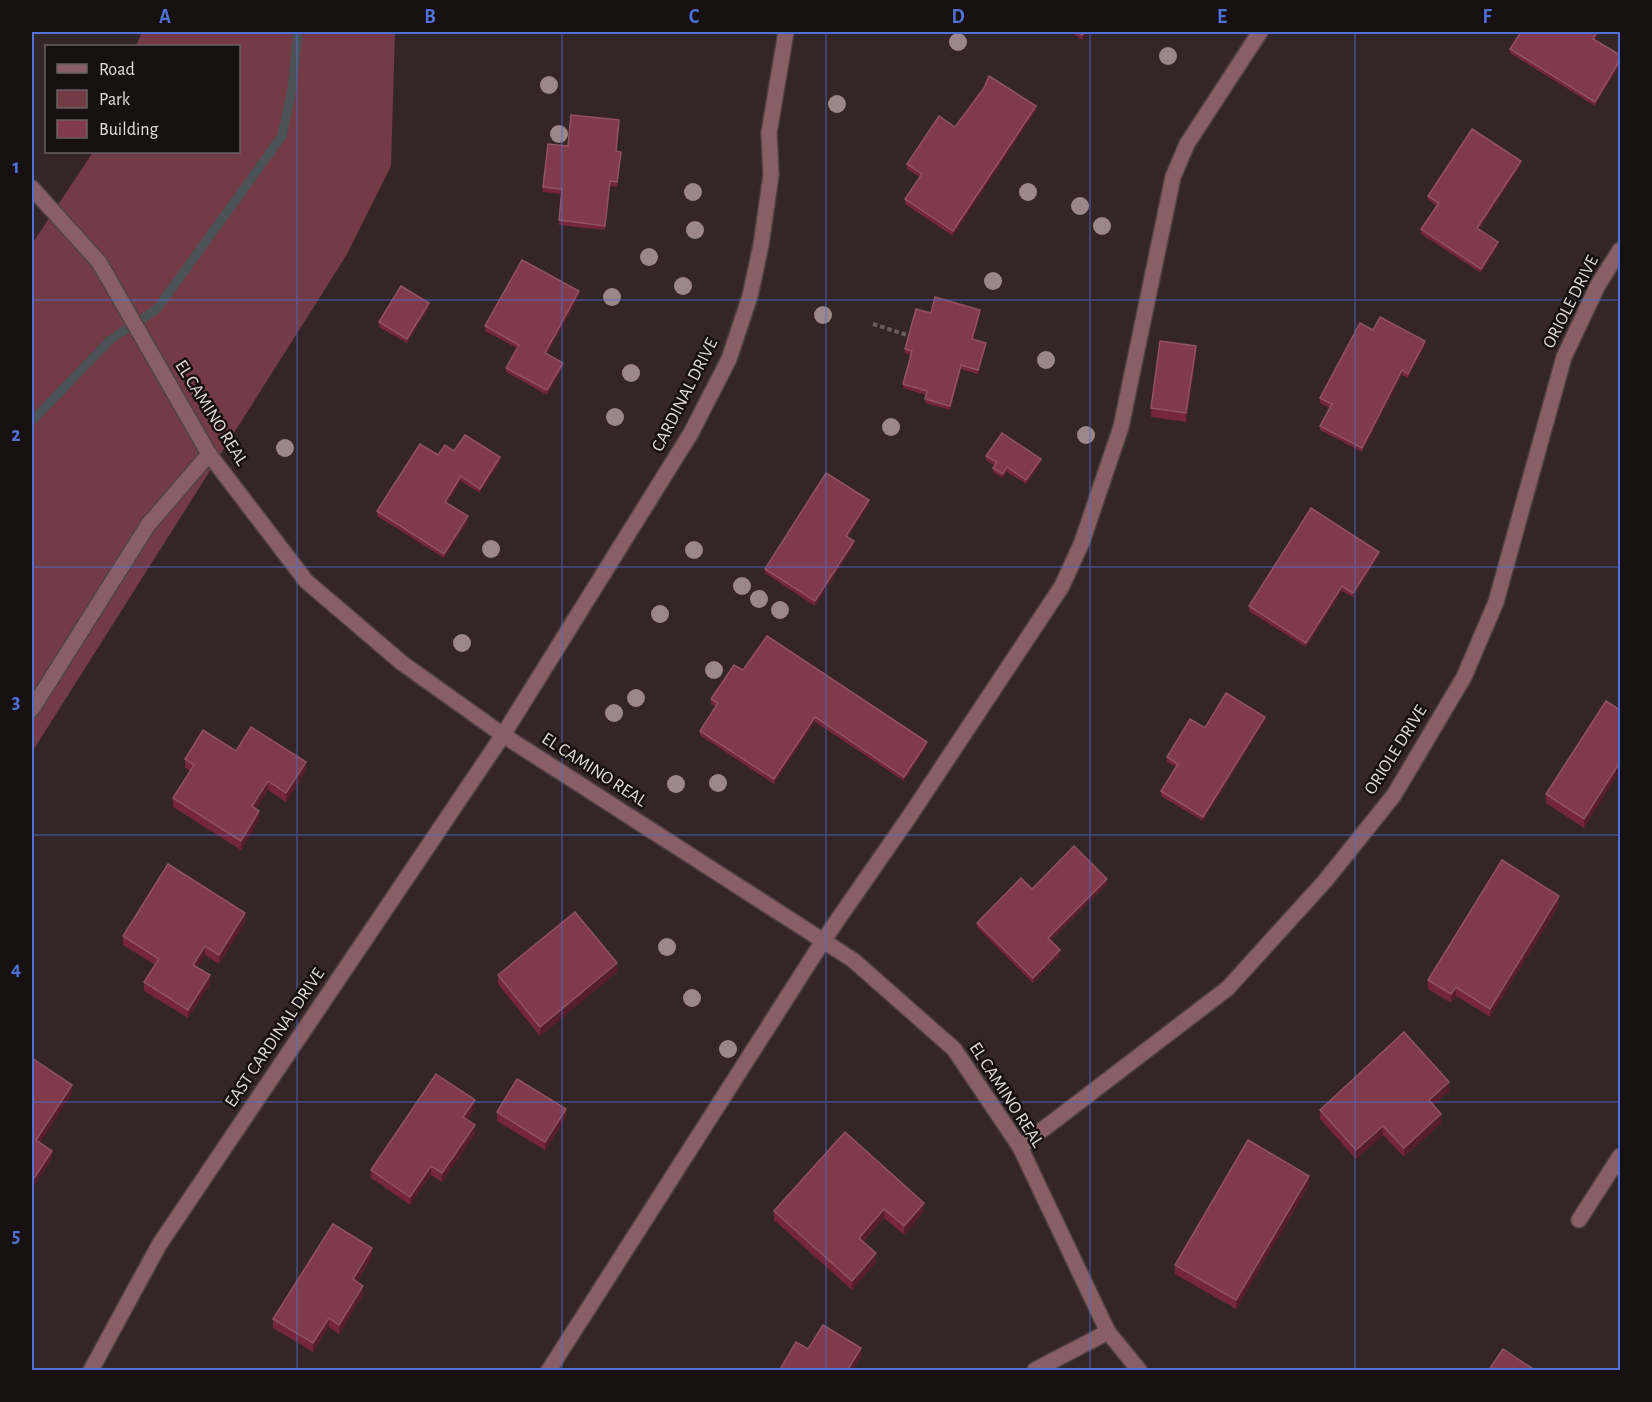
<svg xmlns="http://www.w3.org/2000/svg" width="1652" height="1402" font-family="'Alegreya Sans',sans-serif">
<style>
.green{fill:#723b45}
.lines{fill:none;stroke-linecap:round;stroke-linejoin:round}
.stream{stroke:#4b5356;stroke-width:9}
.minor-casing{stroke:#504244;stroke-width:18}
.path{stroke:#6b5d5f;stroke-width:4;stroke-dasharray:4.5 3;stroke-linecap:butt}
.minor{stroke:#885f65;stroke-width:15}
.tree{fill:#9b8688}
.wall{fill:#75263b}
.shaded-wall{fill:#561d2c}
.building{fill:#81394c;stroke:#915263;stroke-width:1.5}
.grid{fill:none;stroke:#4f71d9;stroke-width:1.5;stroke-opacity:0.55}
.labels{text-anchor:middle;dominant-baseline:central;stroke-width:5;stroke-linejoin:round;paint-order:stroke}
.street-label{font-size:18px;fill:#e5dadb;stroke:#171011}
.neatline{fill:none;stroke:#4f71d9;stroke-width:2}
.grid-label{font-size:20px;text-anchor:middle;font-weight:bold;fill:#4f71d9}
</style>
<rect width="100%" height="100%" fill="#342527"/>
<polygon class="green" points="142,32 395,32 391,166 346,256 32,752 32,244 93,152 238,152 238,46 136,46"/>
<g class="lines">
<polyline class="stream" points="32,421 110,340 157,309 282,136 292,89 298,32"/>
<defs>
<g id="minor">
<polyline points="32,188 99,262 209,454 306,581 402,663 503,735 853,960 954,1049 1020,1147 1108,1332 1139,1370"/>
<polyline points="32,709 148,525 209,454"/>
<polyline points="1020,1147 1228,988 1325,881 1394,795 1464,677 1496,602 1564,357 1598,285 1620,250"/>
<polyline points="1579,1220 1620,1156"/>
<polyline points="91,1370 159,1245 503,735 691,433 729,359 750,296 761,245 771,175 769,133 786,32"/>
<polyline points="549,1370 823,941 911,814 1062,586 1082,542 1121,427 1173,177 1187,144 1260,32"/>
<polyline points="1035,1370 1108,1332"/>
</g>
</defs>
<use href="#minor" class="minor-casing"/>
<polyline class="path" points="873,324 910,336"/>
<use href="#minor" class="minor"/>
</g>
<g class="tree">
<circle cx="958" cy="42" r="9"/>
<circle cx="1168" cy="56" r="9"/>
<circle cx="549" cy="85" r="9"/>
<circle cx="837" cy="104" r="9"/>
<circle cx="559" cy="134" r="9"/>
<circle cx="693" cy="192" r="9"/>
<circle cx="1028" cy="192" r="9"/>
<circle cx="1080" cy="206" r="9"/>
<circle cx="1102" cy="226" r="9"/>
<circle cx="695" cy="230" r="9"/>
<circle cx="649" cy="257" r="9"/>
<circle cx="993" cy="281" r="9"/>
<circle cx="683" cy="286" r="9"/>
<circle cx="612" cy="297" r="9"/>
<circle cx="823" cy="315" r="9"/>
<circle cx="1046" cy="360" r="9"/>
<circle cx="631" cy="373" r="9"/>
<circle cx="615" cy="417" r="9"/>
<circle cx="891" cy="427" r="9"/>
<circle cx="1086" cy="435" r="9"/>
<circle cx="285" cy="448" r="9"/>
<circle cx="491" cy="549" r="9"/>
<circle cx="694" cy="550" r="9"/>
<circle cx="742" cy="586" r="9"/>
<circle cx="759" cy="599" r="9"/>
<circle cx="780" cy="610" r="9"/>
<circle cx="660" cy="614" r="9"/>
<circle cx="462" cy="643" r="9"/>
<circle cx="714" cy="670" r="9"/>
<circle cx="636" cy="698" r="9"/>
<circle cx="614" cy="713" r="9"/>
<circle cx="718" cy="783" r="9"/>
<circle cx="676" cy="784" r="9"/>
<circle cx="667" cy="947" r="9"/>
<circle cx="692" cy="998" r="9"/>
<circle cx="728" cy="1049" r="9"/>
</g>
<g class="wall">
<polygon points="1071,32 1088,32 1082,40"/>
<polygon points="1521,32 1600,32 1595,40 1595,106 1510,53 1510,49"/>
<polygon points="1036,111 953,236 905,204 905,199 920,177 907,169 907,164 955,127"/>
<polygon points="619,124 616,152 621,157 617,187 610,186 605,230 559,225 562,194 543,192 543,187 568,146"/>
<polygon points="1521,165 1479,229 1498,246 1481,273 1421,234 1421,229 1437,206 1428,200 1428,196"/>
<polygon points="579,296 547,354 563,367 547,395 506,372 506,368 517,348 485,331 485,326"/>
<polygon points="429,307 407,343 379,327 379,322"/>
<polygon points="931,313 980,314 973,339 986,347 978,374 961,369 950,410 925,403 926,395 903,388 903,384 911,355 905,353 905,349"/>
<polygon points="1373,330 1425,345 1408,378 1402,375 1362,452 1320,430 1320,426 1330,408 1320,403 1320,398"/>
<polygon points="1196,355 1186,422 1151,417 1151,408"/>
<polygon points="454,451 500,462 480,493 461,481 447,503 468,521 444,558 377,516 377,511 438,455"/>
<polygon points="986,456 1041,463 1026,484 1007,472 1003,478 993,472 993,468 995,466 986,460"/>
<polygon points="869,504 848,537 854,545 815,606 765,573 765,569"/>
<polygon points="1379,556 1353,597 1342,591 1306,647 1249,611 1249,606"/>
<polygon points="743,670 927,746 904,781 815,722 774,784 700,735 700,731 716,707 711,704 711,699"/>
<polygon points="1606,701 1584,828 1546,803 1546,794"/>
<polygon points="1265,721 1203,821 1161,796 1161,791 1176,767 1167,762 1167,757 1205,728"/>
<polygon points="236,751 306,771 286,802 268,790 256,809 259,820 241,850 173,807 173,798 190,771 185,768 185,759"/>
<polygon points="1107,884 1050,941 1060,955 1033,983 977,927 977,923 1032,889"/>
<polygon points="1559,905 1490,1017 1456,996 1451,1003 1428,989 1428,980"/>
<polygon points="245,922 219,964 205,955 197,967 210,984 188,1018 144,991 144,982 155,965 123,945 123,936"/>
<polygon points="617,972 540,1036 498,984 498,975"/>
<polygon points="1449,1091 1433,1105 1441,1123 1404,1157 1383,1135 1356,1159 1320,1119 1320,1110"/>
<polygon points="475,1109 467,1120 475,1134 442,1182 431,1175 410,1205 371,1178 371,1170"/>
<polygon points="497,1112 566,1118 545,1150 497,1121"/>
<polygon points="845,1132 924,1212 904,1235 884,1218 863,1242 876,1262 852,1290 774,1220 774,1211"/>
<polygon points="1309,1185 1236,1309 1175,1274 1175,1265"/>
<polygon points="372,1257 357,1282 363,1295 339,1334 329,1327 313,1352 273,1328 273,1319"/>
</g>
<g class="shaded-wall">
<polygon points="1085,32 1088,32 1082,40 1082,35"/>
<polygon points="1597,32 1600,32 1593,43 1593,39"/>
<polygon points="1620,60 1620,65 1595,106 1595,102"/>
<polygon points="1036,106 1036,111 953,236 953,231"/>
<polygon points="1521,161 1521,165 1477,232 1477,228"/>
<polygon points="1498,242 1498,246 1481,273 1481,269"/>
<polygon points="579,291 579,296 545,357 545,353"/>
<polygon points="429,303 429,307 407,343 407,339"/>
<polygon points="980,310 980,314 972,343 972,339"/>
<polygon points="1425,341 1425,345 1408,378 1408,374"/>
<polygon points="986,343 986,347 978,374 978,370"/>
<polygon points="1196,346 1196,355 1186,422 1186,413"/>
<polygon points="563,363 563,367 547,395 547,390"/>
<polygon points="961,365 961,369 950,410 950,406"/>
<polygon points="1402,370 1402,375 1362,452 1362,448"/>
<polygon points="500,457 500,462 480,493 480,489"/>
<polygon points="1041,459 1041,463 1026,484 1026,480"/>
<polygon points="1007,467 1007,472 1003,478 1003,474"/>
<polygon points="461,476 461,481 445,506 445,502"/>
<polygon points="869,500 869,504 846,540 846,536"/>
<polygon points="468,516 468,521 444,558 444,554"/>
<polygon points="854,541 854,545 815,606 815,601"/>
<polygon points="1379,552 1379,556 1353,597 1353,593"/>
<polygon points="1342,586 1342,591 1306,647 1306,643"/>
<polygon points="815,717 815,722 774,784 774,779"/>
<polygon points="1265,717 1265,721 1203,821 1203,817"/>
<polygon points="927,742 927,746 904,781 904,777"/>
<polygon points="306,762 306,771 286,802 286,793"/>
<polygon points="1620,762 1620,771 1584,828 1584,819"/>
<polygon points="268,781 268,790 252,815 252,806"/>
<polygon points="259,811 259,820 241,850 241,841"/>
<polygon points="1107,879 1107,884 1048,943 1048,938"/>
<polygon points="1559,896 1559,905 1490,1017 1490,1009"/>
<polygon points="245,913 245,922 219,964 219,955"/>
<polygon points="205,946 205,955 193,974 193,965"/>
<polygon points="1060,950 1060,955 1033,983 1033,978"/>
<polygon points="617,963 617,972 540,1036 540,1027"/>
<polygon points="210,975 210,984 188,1018 188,1010"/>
<polygon points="1456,987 1456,996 1451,1003 1451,994"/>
<polygon points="1449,1082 1449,1091 1429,1109 1429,1100"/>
<polygon points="72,1085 72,1094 36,1149 36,1140"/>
<polygon points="475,1100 475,1109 463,1126 463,1117"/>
<polygon points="566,1109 566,1118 545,1150 545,1142"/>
<polygon points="1441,1114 1441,1123 1404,1157 1404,1148"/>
<polygon points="475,1125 475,1134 442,1182 442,1173"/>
<polygon points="1383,1126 1383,1135 1356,1159 1356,1150"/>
<polygon points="52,1151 52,1159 32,1189 32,1181"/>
<polygon points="431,1166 431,1175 410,1205 410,1197"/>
<polygon points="1309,1176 1309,1185 1236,1309 1236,1300"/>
<polygon points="924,1203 924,1212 904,1235 904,1226"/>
<polygon points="884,1209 884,1218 859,1246 859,1238"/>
<polygon points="372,1248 372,1257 353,1288 353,1279"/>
<polygon points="876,1253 876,1262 852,1290 852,1281"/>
<polygon points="363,1286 363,1295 339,1334 339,1325"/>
<polygon points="329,1318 329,1327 313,1352 313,1343"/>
<polygon points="861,1348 861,1357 853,1371 847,1371"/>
</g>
<g class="building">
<polygon points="1077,32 1085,32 1082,35"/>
<polygon points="1521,32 1597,32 1593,39 1620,55 1620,60 1595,102 1510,49"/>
<polygon points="989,76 1036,106 953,231 905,199 922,174 907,164 939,116 955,127 984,88"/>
<polygon points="571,115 619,120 616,151 621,152 617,182 610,181 605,226 559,220 562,189 543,187 548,144 568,146"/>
<polygon points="1472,129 1521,161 1477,228 1498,242 1481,269 1421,229 1439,203 1428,196"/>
<polygon points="522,260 579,291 545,353 563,363 547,390 506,368 519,345 485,326"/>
<polygon points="401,286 429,303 407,339 379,322"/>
<polygon points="935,297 980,310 972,339 986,343 978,370 961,365 950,406 925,399 927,391 903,384 912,351 905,349 916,309 931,313"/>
<polygon points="1380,317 1425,341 1408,374 1402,370 1362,448 1320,426 1332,404 1320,398 1360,323 1373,330"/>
<polygon points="1160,341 1196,346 1186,413 1151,408"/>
<polygon points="1002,433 1041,459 1026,480 1007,467 1003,474 993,468 997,462 986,456"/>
<polygon points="465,435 500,457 480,489 461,476 445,502 468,516 444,554 377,511 420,444 438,455 445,445 454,451"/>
<polygon points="826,473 869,500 846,536 854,541 815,601 765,569"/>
<polygon points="1311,508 1379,552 1353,593 1342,586 1306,643 1249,606"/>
<polygon points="767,636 927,742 904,777 815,717 774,779 700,731 718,703 711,699 734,665 743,670"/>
<polygon points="1226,693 1265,717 1203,817 1161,791 1178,764 1167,757 1190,719 1205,728"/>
<polygon points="1606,701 1620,710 1620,762 1584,819 1546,794"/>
<polygon points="251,727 306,762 286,793 268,781 252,806 259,811 241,841 173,798 194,765 185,759 203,730 236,751"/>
<polygon points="1074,846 1107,879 1048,938 1060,950 1033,978 977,923 1021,878 1032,889"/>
<polygon points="1502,860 1559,896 1490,1009 1456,987 1451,994 1428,980"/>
<polygon points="168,864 245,913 219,955 205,946 193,965 210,975 188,1010 144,982 159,959 123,936"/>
<polygon points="575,912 617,963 540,1027 498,975"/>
<polygon points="1404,1032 1449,1082 1429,1100 1441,1114 1404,1148 1383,1126 1356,1150 1320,1110"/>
<polygon points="32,1058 72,1085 36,1140 52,1151 32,1181"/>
<polygon points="436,1074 475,1100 463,1117 475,1125 442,1173 431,1166 410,1197 371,1170"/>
<polygon points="517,1079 566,1109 545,1142 497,1112"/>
<polygon points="845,1132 924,1203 904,1226 884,1209 859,1238 876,1253 852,1281 774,1211"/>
<polygon points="1248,1140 1309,1176 1236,1300 1175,1265"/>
<polygon points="333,1224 372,1248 353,1279 363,1286 339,1325 329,1318 313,1343 273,1319"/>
<polygon points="823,1325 861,1348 847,1371 779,1371 796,1342 808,1349"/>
<polygon points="1503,1349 1536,1371 1488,1371"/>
</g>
<path class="grid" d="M297 32V1370M562 32V1370M826 32V1370M1090 32V1370M1355 32V1370M32 300H1620M32 567H1620M32 835H1620M32 1102H1620"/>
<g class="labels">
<g class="street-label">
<text transform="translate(1571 302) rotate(-63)">ORIOLE DRIVE</text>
<text transform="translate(685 395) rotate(-63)">CARDINAL DRIVE</text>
<text transform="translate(211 413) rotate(58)">EL CAMINO REAL</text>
<text transform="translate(1396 750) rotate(-58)">ORIOLE DRIVE</text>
<text transform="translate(594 770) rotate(33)">EL CAMINO REAL</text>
<text transform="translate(275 1038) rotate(-56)">EAST CARDINAL DRIVE</text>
<text transform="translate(1006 1095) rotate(57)">EL CAMINO REAL</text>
</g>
</g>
<rect width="1652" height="1402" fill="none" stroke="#171011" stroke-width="66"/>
<rect x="45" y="45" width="195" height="108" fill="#171011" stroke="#696162" stroke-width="1.5"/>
<rect x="57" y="64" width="30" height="9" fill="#885f65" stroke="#696162" stroke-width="1.5"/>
<text x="99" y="75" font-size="18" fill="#e5dadb">Road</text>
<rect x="57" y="90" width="30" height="18" fill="#723b45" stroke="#696162" stroke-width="1.5"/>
<text x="99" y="105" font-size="18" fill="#e5dadb">Park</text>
<rect x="57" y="120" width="30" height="18" fill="#81394c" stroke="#696162" stroke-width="1.5"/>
<text x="99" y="135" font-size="18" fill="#e5dadb">Building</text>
<rect x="33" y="33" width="1586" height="1336" class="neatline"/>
<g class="grid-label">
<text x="165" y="23">A</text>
<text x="430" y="23">B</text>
<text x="694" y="23">C</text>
<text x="958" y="23">D</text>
<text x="1222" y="23">E</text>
<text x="1487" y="23">F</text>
<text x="16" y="173">1</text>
<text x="16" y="441">2</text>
<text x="16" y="708">3</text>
<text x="16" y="975">4</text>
<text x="16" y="1242">5</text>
</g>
</svg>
